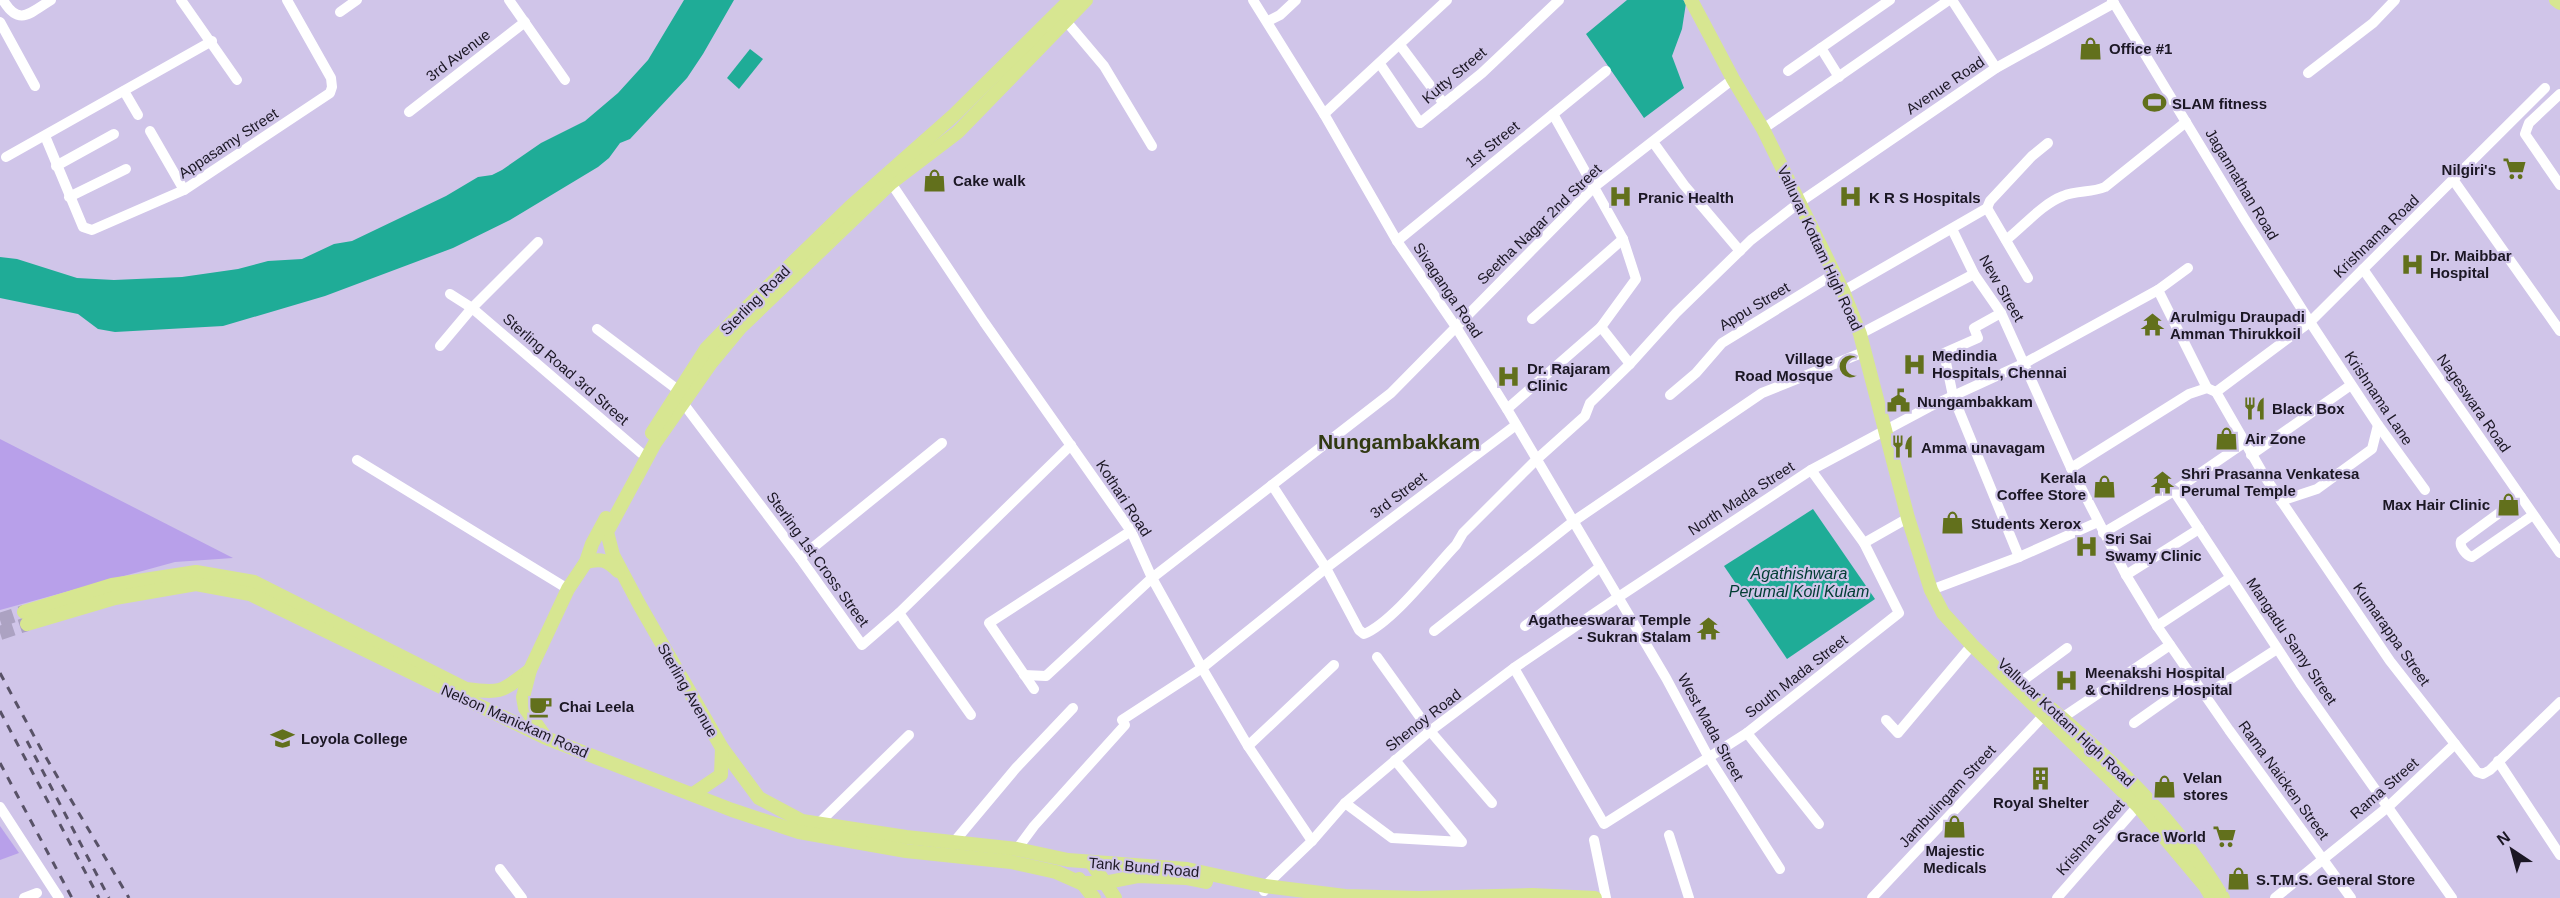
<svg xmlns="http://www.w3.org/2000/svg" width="2560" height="898" font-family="Helvetica,sans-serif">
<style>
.green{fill:#b8a0ea}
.water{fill:#1fac97}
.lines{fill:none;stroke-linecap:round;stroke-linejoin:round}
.major-tunnel{stroke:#aca2c2;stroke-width:14;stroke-dasharray:14 7;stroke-linecap:butt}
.minor{stroke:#fff;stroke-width:10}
.major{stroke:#d7e691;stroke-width:14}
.rail{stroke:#585267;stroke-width:3;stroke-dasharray:8 8;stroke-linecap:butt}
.labels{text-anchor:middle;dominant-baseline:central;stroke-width:4.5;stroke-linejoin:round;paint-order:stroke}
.poi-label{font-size:15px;font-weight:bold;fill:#1b1724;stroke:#d0c5e9;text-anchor:start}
.street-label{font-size:15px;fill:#1b1724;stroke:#d0c5e9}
.water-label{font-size:16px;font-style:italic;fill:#003c33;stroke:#d0c5e9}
.district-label{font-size:21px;font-weight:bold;fill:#313912;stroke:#d0c5e9}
</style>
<rect width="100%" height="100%" fill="#d0c5e9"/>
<g class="green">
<polygon points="0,439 233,558 175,562 0,610"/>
<polygon points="0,826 19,853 0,860"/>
</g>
<g class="water">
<polygon points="684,0 734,0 703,54 687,78 630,139 620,143 609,158 598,167 510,220 453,248 325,296 223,326 115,332 98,329 78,314 0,298 0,257 17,259 77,278 114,280 182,277 238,269 268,261 302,259 334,244 352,241 446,196 478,177 492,175 502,170 541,143 585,121 618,93 648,60"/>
<polygon points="1627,0 1683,0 1686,3 1682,29 1672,56 1684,88 1644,118 1586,34"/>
<polygon points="750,49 763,59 739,89 727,78"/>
<polygon points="1813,509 1875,599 1787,659 1724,566"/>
</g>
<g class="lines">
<g class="major-tunnel">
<polyline points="0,620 24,612"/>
<polyline points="0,633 27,624"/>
</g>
<g class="minor">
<path d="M3 0C19 27 30 13 51 0"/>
<polyline points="181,0 237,80"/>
<polyline points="509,0 565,80"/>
<polyline points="1253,0 1324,114 1397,241 1456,327 1507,409 1666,678 1709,758 1780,869"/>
<polyline points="1952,0 1996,68"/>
<polyline points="2112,0 2244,218 2310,322 2378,425 2425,490"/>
<polyline points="340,12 357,0"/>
<polyline points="1066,21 1104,66 1152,146"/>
<polyline points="1268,21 1280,15 1296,0"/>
<polyline points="0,22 35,86"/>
<polyline points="1400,45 1444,104"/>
<polyline points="1380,64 1420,123 1482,73 1559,0"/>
<polyline points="1788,71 1821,48"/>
<polyline points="2308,73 2373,23 2395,0"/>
<polyline points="1839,77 1821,48 1890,0"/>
<polyline points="124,91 138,115"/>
<polyline points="2560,94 2529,123 2525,134 2560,185"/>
<polyline points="409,112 525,22"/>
<polyline points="1324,114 1447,0"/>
<polyline points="1763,129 1949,0"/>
<polyline points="150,131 184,190"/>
<polyline points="45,136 83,227 92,230 184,190 330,93 332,87 331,78 287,0"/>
<polyline points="1653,142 1684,185 1740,251"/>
<polyline points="6,157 212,41"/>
<polyline points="56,166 114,134"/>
<polyline points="2454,181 2560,331"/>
<polyline points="891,183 984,322 1131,531 1152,578 1202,668 1248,746 1312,841"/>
<polyline points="69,197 126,169"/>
<polyline points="1987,208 2028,278"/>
<polyline points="1952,229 1974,274 2001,313 2071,468 2126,575 2157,626 2229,730 2351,898"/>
<path d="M2006 240C2024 226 2042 204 2063 196 2077 190 2091 193 2105 187L2186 122"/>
<polyline points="1397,241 1606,71"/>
<polyline points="2363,269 2560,553"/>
<polyline points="2158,290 2207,388"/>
<polyline points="1843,291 1987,208 1990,201 2032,156 2048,143"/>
<polyline points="450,294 472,308 641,453"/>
<polyline points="2001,313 1974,328 1978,338 1944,353 1953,396 2019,557"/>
<polyline points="1532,319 1623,239"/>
<polyline points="1601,327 1630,364"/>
<polyline points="597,329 678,390"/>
<polyline points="1860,334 1974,274"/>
<polyline points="440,346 472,308 538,242"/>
<polyline points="2216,392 2265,477 2390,661 2477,772 2483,774 2490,770 2560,702"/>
<polyline points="2216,392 2310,322 2545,88"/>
<polyline points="1670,395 1696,373 1722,343 1834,274"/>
<polyline points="683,403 800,558 862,645 899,613 1071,445"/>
<polyline points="1507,409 1601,327 1636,279 1623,239 1553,114"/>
<polyline points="2251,455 2351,385"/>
<polyline points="357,460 568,589"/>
<polyline points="2071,468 2189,394 2207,388 2216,392"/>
<path d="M1272 485 1326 568 1359 630 1364 634C1393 622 1433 569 1456 545L1463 533 1537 459 1585 416 1590 403 1630 364 1676 313 1751 240 1800 202 1996 68 2114 3"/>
<polyline points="2174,491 2300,683 2452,898"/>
<path d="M2521 497 2461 541C2459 547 2467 556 2472 557L2533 515"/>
<polyline points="2281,501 2317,489 2372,449 2378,425"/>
<polyline points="2103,533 2174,491 2244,443"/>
<polyline points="1864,543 1908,518"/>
<polyline points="800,558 942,443"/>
<polyline points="2126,575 2199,529"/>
<polyline points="1931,590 2019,557 2098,522"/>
<polyline points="899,613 971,715"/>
<polyline points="1525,626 1600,567"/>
<polyline points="2157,626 2230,578"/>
<polyline points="1434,631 1574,521 1762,393 1864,352"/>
<polyline points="1377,657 1430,731 1492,803"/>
<polyline points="1514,668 1604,824 1747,733 1899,613 1864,543 1811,470"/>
<polyline points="1024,675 1046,676 1152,578 1391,393 1594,187 1733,79"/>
<polyline points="2021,682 2067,648"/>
<polyline points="1034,689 989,623 1131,531"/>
<polyline points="2206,695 2277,649"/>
<polyline points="2062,718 2170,645"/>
<polyline points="1122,720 1202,668 1326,568 1516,425"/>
<polyline points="1886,720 1898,733 1972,645"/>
<polyline points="2134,723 2195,680"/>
<polyline points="1747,733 1819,824"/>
<polyline points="1248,746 1334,665"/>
<polyline points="2498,761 2560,855"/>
<polyline points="1345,803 1392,838 1462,842 1395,760"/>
<polyline points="0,807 59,898"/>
<polyline points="819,823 909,735"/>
<polyline points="1669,835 1689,898"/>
<polyline points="1594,840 1606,898"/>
<polyline points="954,842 1016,768 1073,708"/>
<polyline points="1017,849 1034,826 1125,725"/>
<polyline points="500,869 522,898"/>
<polyline points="1264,891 1265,886 1312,841 1345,803 1430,731 1514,668 1617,598 1811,470 1929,407 2025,363 2158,290 2188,268"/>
<polyline points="24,898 37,893"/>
<polyline points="1872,898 2045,714"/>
<polyline points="2057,898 2142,801"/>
<polyline points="2275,898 2389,806 2455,744"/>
</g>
<g class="major">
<polyline points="1086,0 958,132 891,183 740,328 711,363 655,443 607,532 613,555 639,604 722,748 759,798 802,821 906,837 1017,849 1068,860 1187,869 1265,886 1345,896 1419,898 1532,895 1595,898"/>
<polyline points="1691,0 1733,79 1763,129 1843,291 1860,334 1908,518 1931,590 1943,613 1972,645 2138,806 2205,886 2212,898"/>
<polyline points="2556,0 2560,3"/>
<polyline points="652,433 706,349 740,314 850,207 954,115 1070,0"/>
<path d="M586 562C601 558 607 560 618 571"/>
<path d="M24 612 112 585 196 572 254 582 466 689C503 694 502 691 530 670"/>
<polyline points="27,624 115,598 196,584 250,594 546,738 732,810 799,832 906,851 1011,862 1056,872 1081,883 1103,883 1139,876 1186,878 1206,882"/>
<path d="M2041 700C2110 758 2177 820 2223 898"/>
<polyline points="544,735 525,708 523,697 530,670 568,589 586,562 592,544 606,518"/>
<polyline points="693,794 721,775 722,748"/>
<polyline points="1091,862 1115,898"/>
<polyline points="1079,879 1094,898"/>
</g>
<g class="rail">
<polyline points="0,673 41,749 129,898"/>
<polyline points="0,711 99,898"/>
<polyline points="27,741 109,898"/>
<polyline points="0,763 72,898"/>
</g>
</g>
<defs>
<symbol id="shop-bare" viewBox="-9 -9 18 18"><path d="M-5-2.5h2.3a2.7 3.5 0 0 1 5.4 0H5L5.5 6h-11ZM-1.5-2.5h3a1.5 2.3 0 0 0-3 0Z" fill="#62701c" stroke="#d0c5e9" stroke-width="2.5" paint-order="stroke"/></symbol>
<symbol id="stadium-bare" viewBox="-9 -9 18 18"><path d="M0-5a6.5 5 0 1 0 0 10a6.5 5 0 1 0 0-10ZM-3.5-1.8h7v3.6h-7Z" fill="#62701c" stroke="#d0c5e9" stroke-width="2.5" paint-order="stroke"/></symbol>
<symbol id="supermarket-bare" viewBox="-9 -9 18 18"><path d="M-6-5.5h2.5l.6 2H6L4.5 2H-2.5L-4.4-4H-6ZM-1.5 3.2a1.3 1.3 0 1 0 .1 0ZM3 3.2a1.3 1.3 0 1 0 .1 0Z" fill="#62701c" stroke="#d0c5e9" stroke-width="2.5" paint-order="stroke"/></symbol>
<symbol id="hospital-bare" viewBox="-9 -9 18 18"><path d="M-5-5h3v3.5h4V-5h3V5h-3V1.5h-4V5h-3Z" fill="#62701c" stroke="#d0c5e9" stroke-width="2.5" paint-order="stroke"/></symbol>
<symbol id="temple-bare" viewBox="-9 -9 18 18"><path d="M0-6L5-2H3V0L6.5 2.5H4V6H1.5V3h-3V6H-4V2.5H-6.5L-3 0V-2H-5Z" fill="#62701c" stroke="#d0c5e9" stroke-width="2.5" paint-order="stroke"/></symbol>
<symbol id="mosque-bare" viewBox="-9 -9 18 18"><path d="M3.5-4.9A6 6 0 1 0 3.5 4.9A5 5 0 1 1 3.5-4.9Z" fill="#62701c" stroke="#d0c5e9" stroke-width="2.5" paint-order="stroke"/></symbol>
<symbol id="civic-bare" viewBox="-9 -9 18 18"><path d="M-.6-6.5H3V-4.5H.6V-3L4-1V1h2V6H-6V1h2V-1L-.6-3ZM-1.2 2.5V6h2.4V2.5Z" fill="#62701c" stroke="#d0c5e9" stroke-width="2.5" paint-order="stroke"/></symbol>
<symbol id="restaurant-bare" viewBox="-9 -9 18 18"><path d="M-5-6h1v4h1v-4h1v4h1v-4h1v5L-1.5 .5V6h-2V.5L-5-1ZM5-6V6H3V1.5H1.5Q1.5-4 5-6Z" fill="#62701c" stroke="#d0c5e9" stroke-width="2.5" paint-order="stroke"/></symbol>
<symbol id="cafe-bare" viewBox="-9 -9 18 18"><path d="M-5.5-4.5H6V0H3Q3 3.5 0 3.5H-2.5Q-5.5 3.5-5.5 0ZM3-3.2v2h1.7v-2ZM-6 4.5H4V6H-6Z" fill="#62701c" stroke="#d0c5e9" stroke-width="2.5" paint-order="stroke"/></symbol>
<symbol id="university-bare" viewBox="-9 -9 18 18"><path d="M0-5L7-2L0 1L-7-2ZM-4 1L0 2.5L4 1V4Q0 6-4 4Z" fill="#62701c" stroke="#d0c5e9" stroke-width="2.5" paint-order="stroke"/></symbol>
<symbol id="building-bare" viewBox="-9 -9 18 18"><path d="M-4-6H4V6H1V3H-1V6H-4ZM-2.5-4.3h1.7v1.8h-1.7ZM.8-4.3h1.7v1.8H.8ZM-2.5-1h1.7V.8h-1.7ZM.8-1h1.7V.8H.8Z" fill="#62701c" stroke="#d0c5e9" stroke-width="2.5" paint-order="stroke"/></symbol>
</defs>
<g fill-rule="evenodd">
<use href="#shop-bare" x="2074" y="32" width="33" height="33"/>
<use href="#stadium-bare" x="2138" y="86" width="33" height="33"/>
<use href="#supermarket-bare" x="2498" y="152" width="33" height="33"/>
<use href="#shop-bare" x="918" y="164" width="33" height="33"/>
<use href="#hospital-bare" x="1604" y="180" width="33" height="33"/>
<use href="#hospital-bare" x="1834" y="180" width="33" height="33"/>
<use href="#hospital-bare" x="2396" y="248" width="33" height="33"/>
<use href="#temple-bare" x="2136" y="308" width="33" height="33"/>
<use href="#hospital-bare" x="1898" y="348" width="33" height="33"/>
<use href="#mosque-bare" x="1834" y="350" width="33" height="33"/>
<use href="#hospital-bare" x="1492" y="360" width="33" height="33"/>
<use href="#civic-bare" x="1882" y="384" width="33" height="33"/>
<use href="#restaurant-bare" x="2238" y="392" width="33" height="33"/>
<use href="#shop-bare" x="2210" y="422" width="33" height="33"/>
<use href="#restaurant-bare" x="1886" y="430" width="33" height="33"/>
<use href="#temple-bare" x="2146" y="466" width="33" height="33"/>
<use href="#shop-bare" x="2088" y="470" width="33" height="33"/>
<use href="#shop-bare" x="2492" y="488" width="33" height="33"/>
<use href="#shop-bare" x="1936" y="506" width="33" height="33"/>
<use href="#hospital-bare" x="2070" y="530" width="33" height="33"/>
<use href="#temple-bare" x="1692" y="612" width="33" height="33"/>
<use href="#hospital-bare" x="2050" y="664" width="33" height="33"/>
<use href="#cafe-bare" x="524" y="690" width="33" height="33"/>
<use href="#university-bare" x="266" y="722" width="33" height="33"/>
<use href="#building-bare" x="2024" y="762" width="33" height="33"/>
<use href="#shop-bare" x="2148" y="770" width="33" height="33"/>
<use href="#shop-bare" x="1938" y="810" width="33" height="33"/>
<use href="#supermarket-bare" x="2208" y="820" width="33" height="33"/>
<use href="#shop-bare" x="2222" y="862" width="33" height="33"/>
</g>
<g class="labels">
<g class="poi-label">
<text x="2109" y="48">Office #1</text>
<text x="2172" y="103">SLAM fitness</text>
<text x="2496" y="169" text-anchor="end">Nilgiri's</text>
<text x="953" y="180">Cake walk</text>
<text x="1638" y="197">Pranic Health</text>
<text x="1869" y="197">K R S Hospitals</text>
<text x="2430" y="255">Dr. Maibbar<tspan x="2430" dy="17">Hospital</tspan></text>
<text x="2170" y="316">Arulmigu Draupadi<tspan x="2170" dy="17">Amman Thirukkoil</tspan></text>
<text x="1932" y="355">Medindia<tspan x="1932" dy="17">Hospitals, Chennai</tspan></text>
<text x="1833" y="358" text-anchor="end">Village<tspan x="1833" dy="17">Road Mosque</tspan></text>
<text x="1527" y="368">Dr. Rajaram<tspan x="1527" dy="17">Clinic</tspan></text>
<text x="1917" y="401">Nungambakkam</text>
<text x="2272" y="408">Black Box</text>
<text x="2245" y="438">Air Zone</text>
<text x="1921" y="447">Amma unavagam</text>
<text x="2181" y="473">Shri Prasanna Venkatesa<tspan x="2181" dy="17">Perumal Temple</tspan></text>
<text x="2086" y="477" text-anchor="end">Kerala<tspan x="2086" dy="17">Coffee Store</tspan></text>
<text x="2490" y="504" text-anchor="end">Max Hair Clinic</text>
<text x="1971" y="523">Students Xerox</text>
<text x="2105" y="538">Sri Sai<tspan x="2105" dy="17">Swamy Clinic</tspan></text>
<text x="1691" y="619" text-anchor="end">Agatheeswarar Temple<tspan x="1691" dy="17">- Sukran Stalam</tspan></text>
<text x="2085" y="672">Meenakshi Hospital<tspan x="2085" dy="17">&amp; Childrens Hospital</tspan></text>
<text x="559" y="706">Chai Leela</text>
<text x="301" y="738">Loyola College</text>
<text x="2183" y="777">Velan<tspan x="2183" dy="17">stores</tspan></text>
<text x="2041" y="802" text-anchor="middle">Royal Shelter</text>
<text x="2206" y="836" text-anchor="end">Grace World</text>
<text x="1955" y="850" text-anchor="middle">Majestic<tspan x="1955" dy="17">Medicals</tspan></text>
<text x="2256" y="879">S.T.M.S. General Store</text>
</g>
<g class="street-label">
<text transform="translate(458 55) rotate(-37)">3rd Avenue</text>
<text transform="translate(1454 75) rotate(-40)">Kutty Street</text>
<text transform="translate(1945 85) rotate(-34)">Avenue Road</text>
<text transform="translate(228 143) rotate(-33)">Appasamy Street</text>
<text transform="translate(1492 144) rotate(-39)">1st Street</text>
<text transform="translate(2242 184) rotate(59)">Jagannathan Road</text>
<text transform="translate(1539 224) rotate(-44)">Seetha Nagar 2nd Street</text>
<text transform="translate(2376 236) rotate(-44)">Krishnama Road</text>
<text transform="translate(1820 248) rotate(65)">Valluvar Kottam High Road</text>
<text transform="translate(2002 288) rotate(60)">New Street</text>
<text transform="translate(1448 290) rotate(56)">Sivaganga Road</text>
<text transform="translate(755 300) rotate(-45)">Sterling Road</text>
<text transform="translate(1754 306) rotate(-31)">Appu Street</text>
<text transform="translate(566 369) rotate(41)">Sterling Road 3rd Street</text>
<text transform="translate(2379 398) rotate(56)">Krishnama Lane</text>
<text transform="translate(2474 403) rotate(55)">Nageswara Road</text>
<text transform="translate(1398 495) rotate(-37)">3rd Street</text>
<text transform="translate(1124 498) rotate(57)">Kothari Road</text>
<text transform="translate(1741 498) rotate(-33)">North Mada Street</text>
<text transform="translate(818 559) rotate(54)">Sterling 1st Cross Street</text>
<text transform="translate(2392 634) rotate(55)">Kumarappa Street</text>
<text transform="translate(2292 641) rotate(56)">Mangadu Samy Street</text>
<text transform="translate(1796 676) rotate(-38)">South Mada Street</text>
<text transform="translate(688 690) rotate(60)">Sterling Avenue</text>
<text transform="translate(1423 720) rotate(-38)">Shenoy Road</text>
<text transform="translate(515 721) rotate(24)">Nelson Manickam Road</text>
<text transform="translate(2066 722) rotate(43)">Valluvar Kottam High Road</text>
<text transform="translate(1711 727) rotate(61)">West Mada Street</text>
<text transform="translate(2284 780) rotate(54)">Rama Naicken Street</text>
<text transform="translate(2384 788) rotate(-41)">Rama Street</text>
<text transform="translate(1947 796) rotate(-47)">Jambulingam Street</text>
<text transform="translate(2090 837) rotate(-49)">Krishna Street</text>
<text transform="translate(1144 867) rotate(5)">Tank Bund Road</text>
</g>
<g class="water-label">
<text x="1799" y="573">Agathishwara<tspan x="1799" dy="18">Perumal Koil Kulam</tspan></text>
</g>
<g class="district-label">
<text x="1399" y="441">Nungambakkam</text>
</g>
</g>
<g transform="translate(2512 850) rotate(324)" stroke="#d0c5e9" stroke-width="4.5" paint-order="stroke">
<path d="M0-4.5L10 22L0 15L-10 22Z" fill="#1b1724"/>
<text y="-9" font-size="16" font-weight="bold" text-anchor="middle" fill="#1b1724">N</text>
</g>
</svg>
